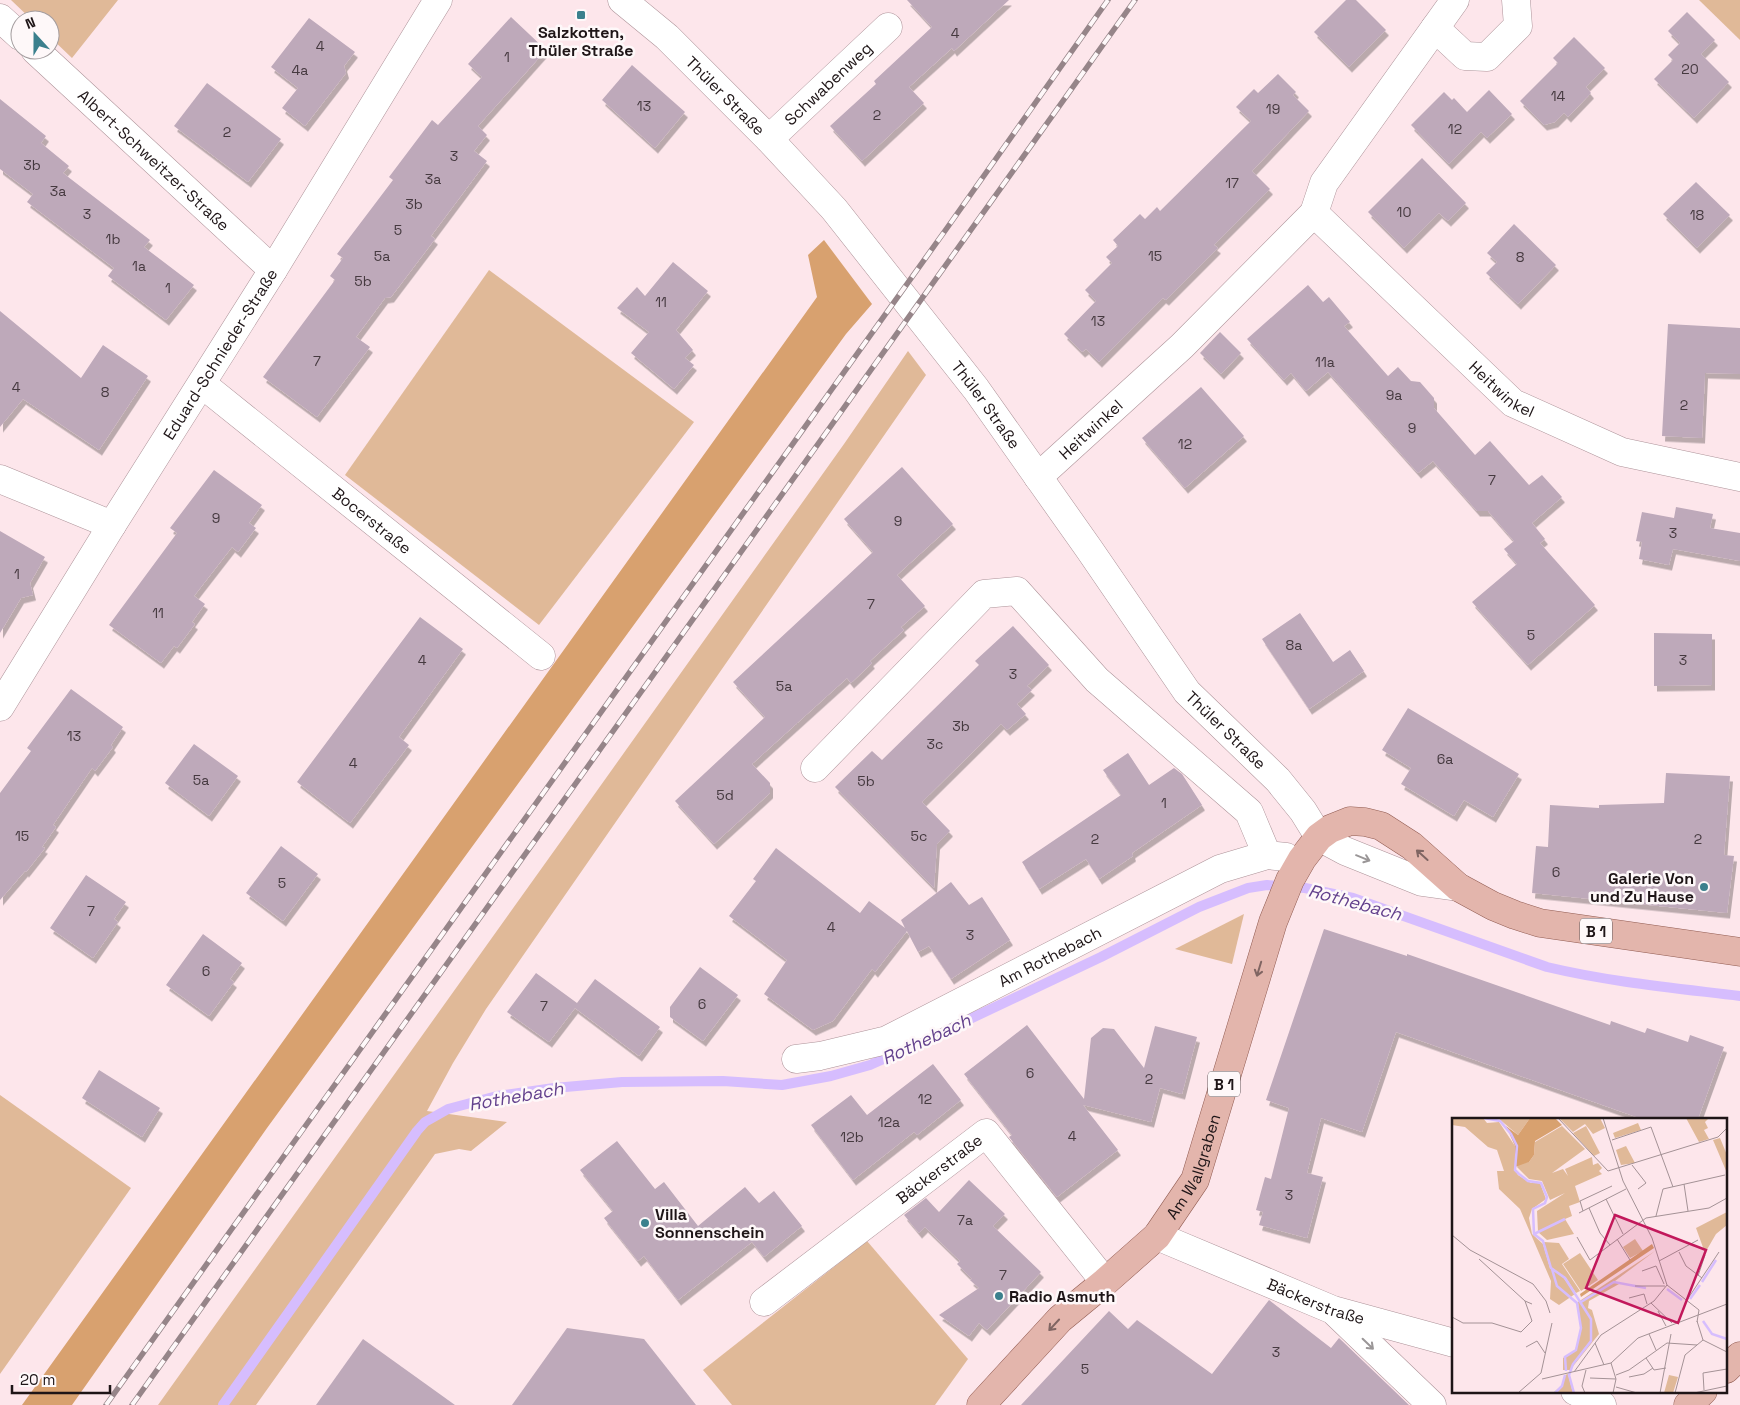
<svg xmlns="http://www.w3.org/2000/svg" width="1740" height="1405" font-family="'Space Grotesk',sans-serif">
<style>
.green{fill:#e0b998}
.forest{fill:#d8a16f}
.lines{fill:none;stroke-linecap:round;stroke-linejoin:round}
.stream{stroke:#d6bdfe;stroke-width:10}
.building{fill:#bea9ba;filter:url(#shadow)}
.minor-casing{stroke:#ad9399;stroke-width:29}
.secondary-casing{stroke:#ad9399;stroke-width:29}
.primary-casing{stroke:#925d53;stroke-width:29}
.minor{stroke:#fff;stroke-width:28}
.secondary{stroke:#fff;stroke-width:28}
.primary{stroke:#e3b5ac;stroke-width:28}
.rail-casing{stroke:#968589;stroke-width:5.5}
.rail{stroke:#fef8f9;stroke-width:4;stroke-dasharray:11;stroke-linecap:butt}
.oneway{stroke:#806562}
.oneway2{stroke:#9a9697}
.poi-dot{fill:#3b808d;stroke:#fef8f9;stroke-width:2}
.labels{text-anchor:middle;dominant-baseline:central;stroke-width:5;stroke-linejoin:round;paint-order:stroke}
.number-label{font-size:14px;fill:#463a40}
.shield{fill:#fef8f9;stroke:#61595b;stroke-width:1}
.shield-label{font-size:15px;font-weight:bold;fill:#1e1517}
.poi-label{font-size:16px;font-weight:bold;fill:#1e1517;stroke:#fef8f9;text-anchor:start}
.street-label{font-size:16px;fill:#1e1517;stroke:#fef8f9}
.water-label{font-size:18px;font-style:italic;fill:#63418d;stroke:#fef8f9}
.inset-river{fill:none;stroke:#d6bdfe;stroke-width:2.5}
.inset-road{fill:none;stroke:#a49296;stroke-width:1}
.view{fill:#c2185b;fill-opacity:0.15;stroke:#c2185b;stroke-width:2.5}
.inset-edge{fill:none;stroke:#1e1517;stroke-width:2.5}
</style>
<defs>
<filter id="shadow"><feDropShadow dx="3" dy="5.5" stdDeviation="0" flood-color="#0004"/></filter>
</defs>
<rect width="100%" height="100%" fill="#fde6eb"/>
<g class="green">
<polygon points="11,0 118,0 72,58 50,37 50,20 32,20"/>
<polygon points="1699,0 1740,0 1740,40"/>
<polygon points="489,270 694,422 539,625 345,475"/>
<polygon points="908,351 926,375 486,1009 453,1063 427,1111 507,1122 471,1151 459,1149 435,1154 256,1405 158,1405 564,837 844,444"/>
<polygon points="1244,914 1232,964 1175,949"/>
<polygon points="0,1095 131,1188 0,1374"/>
<polygon points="867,1241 968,1359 935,1405 732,1405 703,1370"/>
</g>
<polygon class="forest" points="824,240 872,304 846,334 267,1128 72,1405 22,1405 817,297 808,255"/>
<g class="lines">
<path class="stream" d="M223 1405 417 1131 425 1122 448 1109 497 1096 554 1088 622 1082 723 1081 782 1085 831 1076 870 1065 917 1044 1101 957 1199 907 1248 888 1267 885 1305 888 1353 898 1547 967C1610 982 1675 988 1740 996"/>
</g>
<g class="building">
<polygon points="907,0 1009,0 954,51 952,48 909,87 924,103 862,161 830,126 876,84 874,81 932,27"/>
<polygon points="1346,0 1356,0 1386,30 1349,67 1314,32"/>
<polygon points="1687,12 1715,40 1701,54 1729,82 1694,118 1654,79 1673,60 1668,55 1680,43 1668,31"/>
<polygon points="511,17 546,50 478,126 487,135 474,151 487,161 431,236 435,239 391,297 385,298 356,337 370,347 317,417 263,377 335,280 330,276 343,258 337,254 393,180 389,177 432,120 438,125 482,77 468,64"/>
<polygon points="309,18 355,52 344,66 346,73 305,126 282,108 298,88 271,67"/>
<polygon points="1574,37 1605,68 1586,87 1591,93 1568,117 1564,113 1555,122 1544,125 1520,101 1558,63 1553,58"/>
<polygon points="632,65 685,112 655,148 602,100"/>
<polygon points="1278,74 1296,92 1293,95 1309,111 1252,171 1270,189 1214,245 1218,248 1166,300 1163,298 1099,362 1086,349 1082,352 1064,334 1096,301 1085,290 1112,263 1106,257 1118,246 1113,240 1140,214 1145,219 1157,207 1160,211 1251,121 1236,107 1254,89 1258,93"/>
<polygon points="207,83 281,139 248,182 174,126"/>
<polygon points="1489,90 1512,114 1487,138 1481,132 1449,164 1411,125 1444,92 1452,100 1454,98 1467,112"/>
<polygon points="0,99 46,136 41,143 69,166 63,173 150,240 144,247 194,285 166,320 108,276 114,268 27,202 33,194 0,169"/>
<polygon points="1422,158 1466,203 1448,221 1439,213 1404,248 1368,212"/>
<polygon points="1696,182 1730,215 1697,248 1663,214"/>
<polygon points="1514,224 1556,265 1518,304 1486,273 1497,262 1487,253"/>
<polygon points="673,262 708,291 676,330 693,350 685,358 694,365 674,389 631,353 649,332 617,308 637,287 645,296"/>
<polygon points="1308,285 1323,302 1329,297 1350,322 1344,326 1388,376 1398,367 1411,381 1420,382 1434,398 1434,408 1475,455 1490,441 1529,485 1542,475 1562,497 1532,523 1545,539 1540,543 1595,605 1528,665 1472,602 1517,564 1504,549 1514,541 1488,511 1477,511 1433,461 1418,473 1328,372 1306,391 1291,373 1284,380 1247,339"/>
<polygon points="0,311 81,378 103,345 148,376 99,450 23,399 0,427"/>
<polygon points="1668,324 1740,328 1740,374 1705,373 1702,438 1662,436"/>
<polygon points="1220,332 1241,353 1221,374 1200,353"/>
<polygon points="1201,387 1244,436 1185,488 1142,438"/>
<polygon points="902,467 953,524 897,575 925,606 901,627 904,630 870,661 872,663 851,683 847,678 752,764 770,783 770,793 714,844 675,801 765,717 733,682 873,552 844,519"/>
<polygon points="214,470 262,505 249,523 256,528 238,552 232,547 194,596 205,604 192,622 195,624 177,648 174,646 161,663 109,625 177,533 170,528"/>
<polygon points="1676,507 1713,514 1710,528 1740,533 1740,561 1673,549 1669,565 1639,559 1642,542 1636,541 1642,512 1674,518"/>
<polygon points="0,531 45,557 30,583 33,595 21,598 0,633"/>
<polygon points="1300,613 1333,662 1350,650 1364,671 1309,709 1262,639"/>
<polygon points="420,617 463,649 399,737 409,745 350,823 297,782"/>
<polygon points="1013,626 1049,665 1027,686 1032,690 1017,704 1026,714 1007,730 1001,724 922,802 950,831 937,844 934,888 835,787 872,751 882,760 979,665 975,661"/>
<polygon points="1654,633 1712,634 1712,685 1654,686"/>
<polygon points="71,689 123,727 111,745 113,747 95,771 92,768 53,825 56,827 42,847 45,848 26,872 25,871 0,900 0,793 31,751 27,748"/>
<polygon points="1408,708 1519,774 1493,817 1464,800 1454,816 1401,784 1411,768 1382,750"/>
<polygon points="194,744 238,776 209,816 165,783"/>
<polygon points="1128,753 1149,785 1174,768 1182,774 1202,805 1132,853 1133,856 1099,879 1086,859 1039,889 1022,862 1121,795 1103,770"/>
<polygon points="1666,773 1730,776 1724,855 1734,856 1727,913 1532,893 1536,846 1548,847 1550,805 1599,808 1599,805 1664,803"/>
<polygon points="281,846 318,874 283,921 246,893"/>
<polygon points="776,848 860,913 869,901 905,928 901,920 951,882 969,905 982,897 1010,940 951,979 929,946 918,952 907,931 875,972 872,969 833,1021 813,1030 764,994 787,960 729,916 756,881 753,879"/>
<polygon points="86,875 126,902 114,919 118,922 93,958 50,928"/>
<polygon points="1324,929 1407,956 1407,954 1610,1025 1611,1021 1645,1033 1647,1028 1688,1042 1690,1035 1724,1047 1698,1119 1642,1119 1396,1032 1362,1132 1321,1118 1307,1173 1323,1177 1307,1238 1259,1225 1263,1212 1256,1210 1265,1177 1271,1179 1289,1108 1266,1100"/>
<polygon points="203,934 242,963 230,979 234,982 209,1016 166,985"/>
<polygon points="700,967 738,995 703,1041 670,1017 670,1007"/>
<polygon points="536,973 577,1003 595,979 660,1027 639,1056 575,1008 549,1042 507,1012"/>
<polygon points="1027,1025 1084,1099 1091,1038 1103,1028 1114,1029 1144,1068 1155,1026 1197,1037 1182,1094 1160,1088 1151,1122 1083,1105 1118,1150 1057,1197 1009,1137 1012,1135 964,1074"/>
<polygon points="933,1064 961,1100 917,1135 914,1132 853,1180 811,1125 851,1095 867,1115"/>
<polygon points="99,1070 160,1108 142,1137 82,1098"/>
<polygon points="617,1141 655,1189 664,1182 698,1226 745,1187 759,1203 774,1191 802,1226 764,1257 752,1242 678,1300 644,1256 638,1261 604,1218 613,1211 580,1170"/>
<polygon points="969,1180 1005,1214 993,1226 1041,1272 987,1330 979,1323 969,1336 939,1315 979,1288 970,1280 972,1279 957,1264 960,1261 925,1227 919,1233 904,1215 926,1198 939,1212"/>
<polygon points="1269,1300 1331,1348 1339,1338 1409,1405 1021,1405 1109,1311 1128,1329 1137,1320 1212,1374"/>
<polygon points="567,1328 644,1339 696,1405 512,1405"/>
<polygon points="363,1339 455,1405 316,1405"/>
</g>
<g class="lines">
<defs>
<g id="minor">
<polyline points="0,18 20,36"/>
<polyline points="1435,28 1465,56 1487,57 1518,26 1516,0"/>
<path id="s1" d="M35 50 273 270"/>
<path id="s2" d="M769 139 888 27"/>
<path id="s3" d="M1314 213 1513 403 1622 452 1740 477"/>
<path id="s4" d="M202 384 541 656"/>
<path id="s5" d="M1038 477 1182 346 1314 213 1324 183 1455 0"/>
<polyline points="0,479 112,525"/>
<path id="s6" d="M0 707 112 525 273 270 438 0"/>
<polyline points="815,768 984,594 1017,591 1097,680 1249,812 1267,855"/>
<path id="s7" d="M796 1059 820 1056 887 1040 1220 869 1267 855 1286 857"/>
<path id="s8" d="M1157 1236 1333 1310 1454 1343"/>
<path id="s9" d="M764 1302 986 1133 1105 1282"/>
<polyline points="1336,1313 1432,1405"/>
<polyline points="1575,1391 1602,1405"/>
</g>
<g id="secondary">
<path id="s10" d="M622 0 667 37 769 139 834 209 976 389 1089 549 1187 692 1278 780 1303 811 1319 837 1345 851 1422 882 1458 887"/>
</g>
<g id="primary">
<polyline points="1726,1369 1740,1356"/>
<path id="s11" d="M981 1405 1060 1319 1105 1282 1157 1236 1195 1180 1273 922 1290 880 1302 859 1319 837 1330 829 1350 821 1365 822 1381 826 1412 846 1458 887 1493 906 1515 915 1540 923 1740 952"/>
<polyline points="1688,1405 1703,1391"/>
</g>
</defs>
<use href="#minor" class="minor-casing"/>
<use href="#secondary" class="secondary-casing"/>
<use href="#primary" class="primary-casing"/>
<use href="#minor" class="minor"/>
<use href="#secondary" class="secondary"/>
<use href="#primary" class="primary"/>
<defs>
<g id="rail">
<polyline points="106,1405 947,228 1108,0"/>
<polyline points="132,1405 1135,0"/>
</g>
</defs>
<use href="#rail" class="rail-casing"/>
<use href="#rail" class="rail"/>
</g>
<defs><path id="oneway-shaft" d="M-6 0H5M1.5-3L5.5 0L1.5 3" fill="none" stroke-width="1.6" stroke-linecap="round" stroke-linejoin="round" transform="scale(1.25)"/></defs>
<g class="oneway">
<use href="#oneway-shaft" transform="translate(1422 855) rotate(-138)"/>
<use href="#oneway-shaft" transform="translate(1259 969) rotate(107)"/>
<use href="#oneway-shaft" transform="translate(1054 1325) rotate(133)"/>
</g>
<g class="oneway2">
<use href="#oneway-shaft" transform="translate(1363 858) rotate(22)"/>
<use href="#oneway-shaft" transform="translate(1368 1344) rotate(44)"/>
</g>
<g class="poi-dot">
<rect x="576" y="10" width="10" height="10" rx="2.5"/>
<circle cx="1704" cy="887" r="5"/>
<circle cx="645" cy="1223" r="5"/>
<circle cx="999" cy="1296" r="5"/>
</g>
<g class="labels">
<g class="number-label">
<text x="955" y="33">4</text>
<text x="320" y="46">4</text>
<text x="507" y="57">1</text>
<text x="1690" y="69">20</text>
<text x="300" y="70">4a</text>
<text x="1558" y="96">14</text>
<text x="644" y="106">13</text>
<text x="1273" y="109">19</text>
<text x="877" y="115">2</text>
<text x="1455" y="129">12</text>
<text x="227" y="132">2</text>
<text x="454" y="156">3</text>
<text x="32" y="165">3b</text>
<text x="433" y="179">3a</text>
<text x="1232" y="183">17</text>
<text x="58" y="191">3a</text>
<text x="414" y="204">3b</text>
<text x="1404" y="212">10</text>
<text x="87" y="214">3</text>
<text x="1697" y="215">18</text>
<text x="398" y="230">5</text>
<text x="113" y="239">1b</text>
<text x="382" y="256">5a</text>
<text x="1155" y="256">15</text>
<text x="1520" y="257">8</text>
<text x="139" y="266">1a</text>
<text x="363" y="281">5b</text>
<text x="168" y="288">1</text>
<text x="661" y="302">11</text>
<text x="1098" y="321">13</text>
<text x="317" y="361">7</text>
<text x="1325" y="362">11a</text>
<text x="16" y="387">4</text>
<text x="105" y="392">8</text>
<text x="1394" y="395">9a</text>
<text x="1684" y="405">2</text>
<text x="1412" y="428">9</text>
<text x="1185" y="444">12</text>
<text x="1492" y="480">7</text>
<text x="216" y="518">9</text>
<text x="898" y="521">9</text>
<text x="1673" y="533">3</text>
<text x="17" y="574">1</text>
<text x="871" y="604">7</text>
<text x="158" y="613">11</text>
<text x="1531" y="635">5</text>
<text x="1294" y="645">8a</text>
<text x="422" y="660">4</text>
<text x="1683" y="660">3</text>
<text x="1013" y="674">3</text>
<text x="784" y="686">5a</text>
<text x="961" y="726">3b</text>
<text x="74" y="736">13</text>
<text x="935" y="744">3c</text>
<text x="1445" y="759">6a</text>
<text x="353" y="763">4</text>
<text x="201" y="780">5a</text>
<text x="866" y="781">5b</text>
<text x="725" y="795">5d</text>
<text x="1164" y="803">1</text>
<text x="22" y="836">15</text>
<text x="919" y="836">5c</text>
<text x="1095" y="839">2</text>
<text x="1698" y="839">2</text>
<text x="1556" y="872">6</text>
<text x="282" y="883">5</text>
<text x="91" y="911">7</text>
<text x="831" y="927">4</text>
<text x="970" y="935">3</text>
<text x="206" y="971">6</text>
<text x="702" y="1004">6</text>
<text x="544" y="1006">7</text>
<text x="1030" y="1073">6</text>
<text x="1149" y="1079">2</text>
<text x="925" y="1099">12</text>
<text x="889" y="1122">12a</text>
<text x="1072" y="1136">4</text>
<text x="852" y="1137">12b</text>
<text x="1289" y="1195">3</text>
<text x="965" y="1220">7a</text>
<text x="1003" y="1275">7</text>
<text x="1276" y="1352">3</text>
<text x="1085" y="1369">5</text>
</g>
<g class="shield">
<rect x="1580" y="918.5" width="32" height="25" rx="4"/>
<rect x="1208" y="1071.5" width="32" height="25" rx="4"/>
</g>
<g class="shield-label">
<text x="1596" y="931">B 1</text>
<text x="1224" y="1084">B 1</text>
</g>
<g class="poi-label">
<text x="581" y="32" text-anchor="middle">Salzkotten,<tspan x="581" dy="18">Thüler Straße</tspan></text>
<text x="1694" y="878" text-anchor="end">Galerie Von<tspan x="1694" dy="18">und Zu Hause</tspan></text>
<text x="655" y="1214">Villa<tspan x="655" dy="18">Sonnenschein</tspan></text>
<text x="1009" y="1296">Radio Asmuth</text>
</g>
<g class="street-label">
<text stroke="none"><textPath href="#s2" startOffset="81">Schwabenweg</textPath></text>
<text stroke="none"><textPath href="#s10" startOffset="141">Thüler Straße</textPath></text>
<text stroke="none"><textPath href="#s1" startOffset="162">Albert-Schweitzer-Straße</textPath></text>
<text stroke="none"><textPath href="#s6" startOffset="416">Eduard-Schnieder-Straße</textPath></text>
<text stroke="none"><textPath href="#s3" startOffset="258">Heitwinkel</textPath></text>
<text stroke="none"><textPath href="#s10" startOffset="546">Thüler Straße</textPath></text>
<text stroke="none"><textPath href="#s5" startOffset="71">Heitwinkel</textPath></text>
<text stroke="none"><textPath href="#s4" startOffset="218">Bocerstraße</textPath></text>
<text stroke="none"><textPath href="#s10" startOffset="951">Thüler Straße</textPath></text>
<text stroke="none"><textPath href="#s7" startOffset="276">Am Rothebach</textPath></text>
<text stroke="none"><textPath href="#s11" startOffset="324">Am Wallgraben</textPath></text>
<text stroke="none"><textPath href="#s9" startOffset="220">Bäckerstraße</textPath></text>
<text stroke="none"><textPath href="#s8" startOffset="172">Bäckerstraße</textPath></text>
</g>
<g class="water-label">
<text transform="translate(1355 902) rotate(15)">Rothebach</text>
<text transform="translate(926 1039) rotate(-25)">Rothebach</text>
<text transform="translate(516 1096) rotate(-10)">Rothebach</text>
</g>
</g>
<g transform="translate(1452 1118)">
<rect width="275" height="275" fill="#fde6eb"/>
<path d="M0 0H31L35 5 47 4 63 28V52L66 57 79 65H88L94 81 80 91 77 100 80 116 91 126 98 150 111 159 123 176 107 187 98 181 99 163 68 91 47 71 45 53H52L45 32 36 29 13 9 0 7ZM46 0H78L66 17ZM107 0H148L153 10 141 16 133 6 121 14ZM234 0H257L253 4 256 10 252 12 257 21 247 24ZM186 5 189 12 163 20 161 15ZM110 8 133 31 100 55 111 51 116 58 113 51 140 39 141 47 146 45 150 50 147 53 150 56 123 68 128 84 117 88 120 98 113 101 122 116 95 122 86 114 85 93 113 75 98 82 90 63 77 61 65 49 67 45 77 44 82 37 83 24ZM134 8 148 35 142 38 121 15ZM268 20 275 37V55L261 22ZM174 28 183 45 169 47 164 32ZM275 94V107L264 116 253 135 244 110ZM183 121 191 133 178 140 171 129ZM92 124 107 125 117 141 110 146 128 173 124 175 114 160 99 149ZM203 133 163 163 167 166 137 183 136 190 140 192 147 216 118 252H111V240L123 232 129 214 126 184ZM128 135 146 162 129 173 111 146ZM116 256 121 275H101L110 267 113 257ZM217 257 226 259 221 275H212Z" fill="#e0b998"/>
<path d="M78 0H103L110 7 83 23 82 37 77 44 63 49V28L54 8 66 17ZM200 126 202 130 129 179 128 176Z" fill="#d8a16f"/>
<path class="inset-river" d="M32 0 48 3 59 16 65 28 63 52 67 56 76 63 89 65 95 79 93 85 81 91 82 116 91 123 99 150 113 160 139 201V223L121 246 117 257 122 275M82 116 113 101M100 151 105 168 125 185 129 210 124 232 113 239 114 253M250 164 264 142M215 171 230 182M238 181 248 167M129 184 162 164 194 170M251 203 260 216 275 221M103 275 110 268 113 257"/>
<path class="inset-road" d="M106 0 156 53 266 19 275 10M151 0 171 63 200 120 215 167 247 192 245 204M160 22 199 9 221 69M180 47 194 65 186 71M232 66 236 93M154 81 171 116M137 90 148 115 158 127M131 93 128 83 160 68M127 95 174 71M204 98 211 71 273 57M0 117 18 132 81 166 94 183 98 195M125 119 138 142 194 100 257 90 275 80M165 121 178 142M227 134 234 148 250 160M27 141 73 183 80 186M207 143 246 122M190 153 204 148 212 166M246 158 253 137M183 168H213M177 180 192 176 195 186M235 182 267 134M199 185 220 205M206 193 214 208M0 199 11 205H40L69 214 80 203 73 183M245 203 251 222 275 234M197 216 204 232M143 225 152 247M74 229 85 223 93 235M194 240 202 252 214 250M159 245 164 261 161 275M122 254 149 217 202 183 215 167M164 257 177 252 215 225 245 227M177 259 192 256 201 250M138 260 164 261M90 261 159 245 186 220 275 186M164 269 185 275M252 272 251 255 275 251M66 275 89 255 100 205M133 275 130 268 134 252M208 275 219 216M223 275 233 237 251 222M242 275 275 268"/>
<path class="view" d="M163 97 254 132 226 205 134 170Z"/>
<rect width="275" height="275" class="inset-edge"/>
</g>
<g transform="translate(35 35) rotate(339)"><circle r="24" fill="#fef8f9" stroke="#a49d9f"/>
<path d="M0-4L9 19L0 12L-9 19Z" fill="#3b808d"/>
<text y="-8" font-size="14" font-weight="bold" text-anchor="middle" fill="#1e1517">N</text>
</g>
<path d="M12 1385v8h98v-8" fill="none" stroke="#1e1517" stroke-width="2.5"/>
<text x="20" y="1385" font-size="15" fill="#1e1517" stroke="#fef8f9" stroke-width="4" paint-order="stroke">20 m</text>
</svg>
